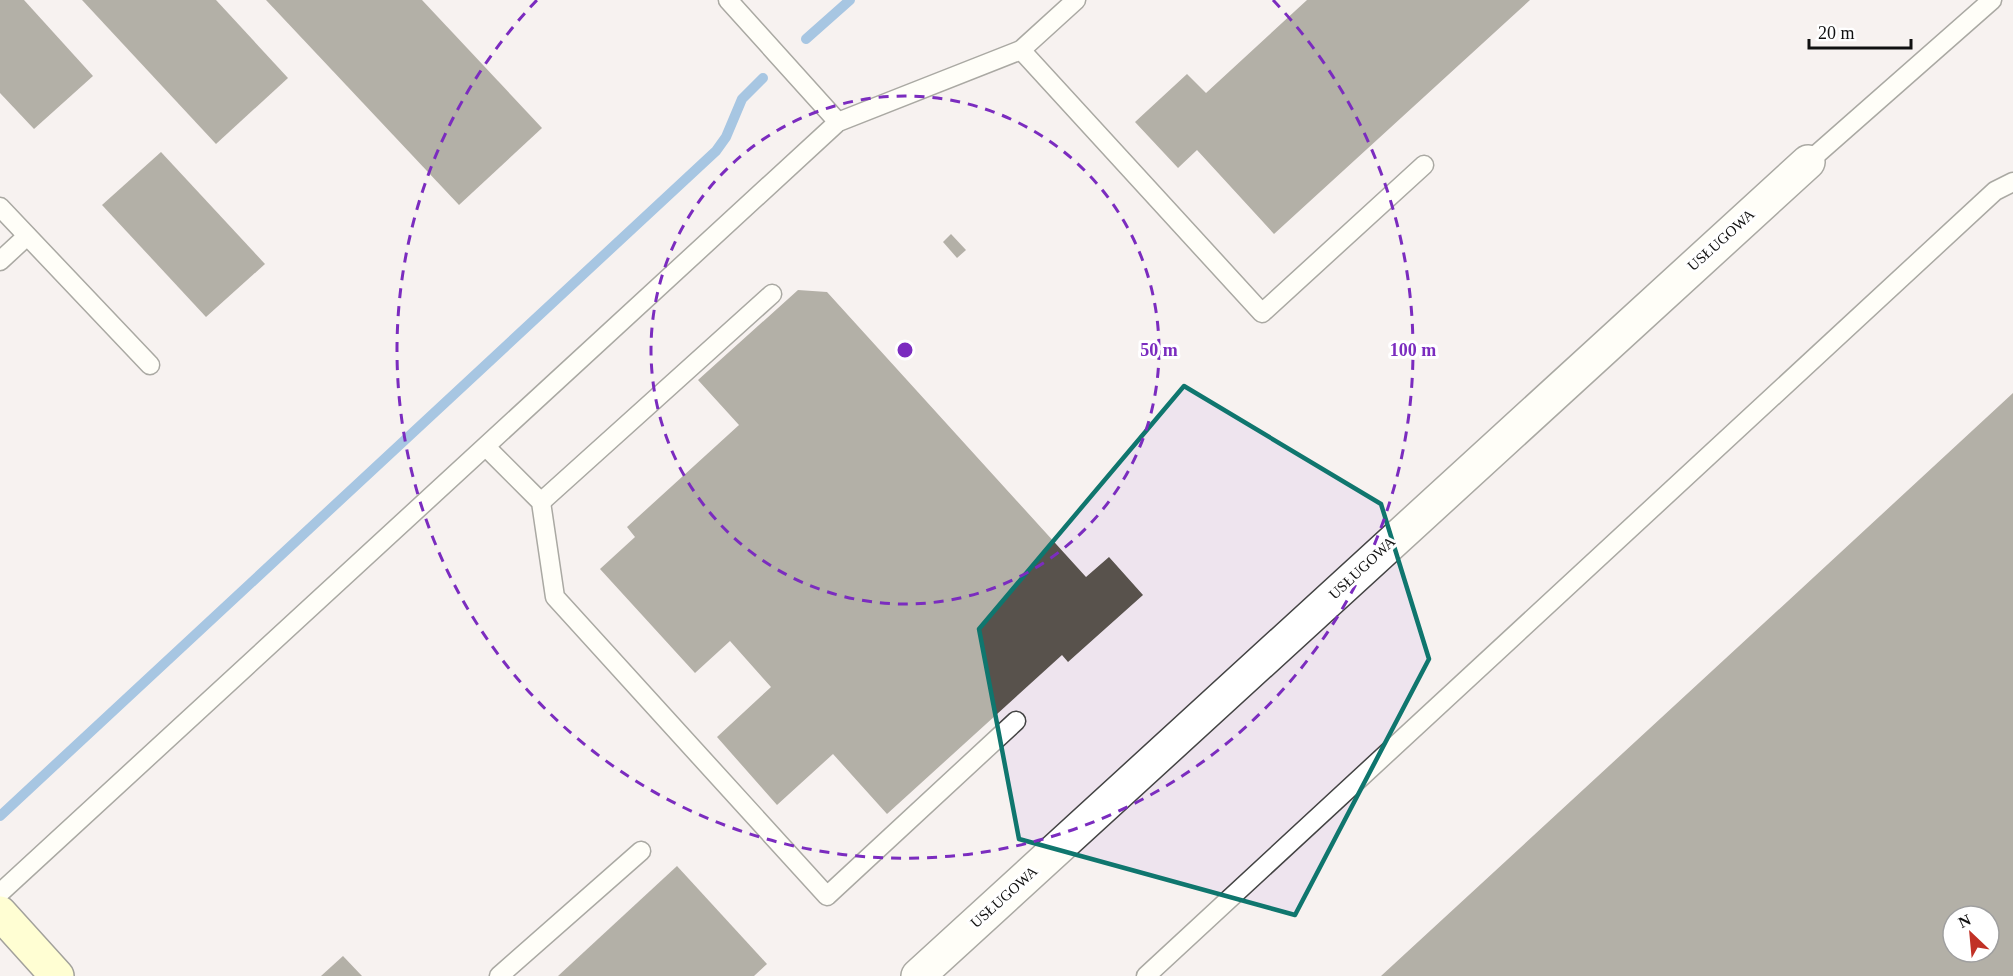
<svg xmlns="http://www.w3.org/2000/svg" width="2013" height="976" font-family="Georgia,serif">
<style>
.industrial{fill:#eee4ee;fill-rule:evenodd}
.lines{fill:none;stroke-linecap:round;stroke-linejoin:round}
.stream{stroke:#3d83ce;stroke-width:10}
.building{fill:#58524c;fill-rule:evenodd}
.lane-casing{stroke:#434343;stroke-width:21}
.street-casing{stroke:#434343;stroke-width:36}
.secondary-casing{stroke:#323232;stroke-width:36}
.lane{stroke:#fff;stroke-width:18}
.street{stroke:#fff;stroke-width:33}
.secondary{stroke:#feffad;stroke-width:33}
.marked{fill:none;stroke:#0f766e;stroke-width:4.5;stroke-linejoin:round}
.ring{fill:none;stroke:#7b2cbf;stroke-width:3;stroke-dasharray:10 8}
.labels{text-anchor:middle;dominant-baseline:central;stroke-width:6;stroke-linejoin:round;paint-order:stroke}
.street-label{font-size:15px;fill:#101010;stroke:#fff}
.centre{fill:#7b2cbf;stroke:#fff;stroke-width:3}
.ring-label{font-size:18px;text-anchor:middle;font-weight:bold;fill:#7b2cbf;stroke:#fff;stroke-width:6;stroke-linejoin:round;paint-order:stroke}
</style>
<rect width="100%" height="100%" fill="#fffef2"/>
<path class="industrial" d="M0 0H2013V976H0ZM1953 916H1989V952H1953Z"/>
<g class="lines">
<g class="stream">
<polyline points="806,39 850,0"/>
<polyline points="0,816 716,151 726,137 742,99 763,78"/>
</g>
</g>
<g class="building">
<polygon points="0,0 24,0 93,76 34,129 0,93"/>
<polygon points="82,0 216,0 288,78 216,144"/>
<polygon points="266,0 422,0 542,128 459,205"/>
<polygon points="1307,0 1530,0 1274,234 1197,150 1178,168 1135,122 1187,74 1206,93"/>
<polygon points="161,152 265,264 206,317 102,205"/>
<polygon points="951,234 966,250 957,258 943,242"/>
<polygon points="798,290 827,292 1086,577 1109,557 1143,595 1068,662 1062,655 887,814 833,754 777,805 717,737 771,687 730,641 695,673 600,569 635,537 627,527 739,425 698,380"/>
<path d="M2013 393V976H1381L1801 589ZM1953 916H1989V952H1953Z"/>
<polygon points="677,866 767,964 754,976 558,976"/>
<polygon points="343,956 362,976 321,976"/>
</g>
<g class="lines">
<defs>
<g id="lane">
<polyline points="728,0 838,122"/>
<polyline points="1021,50 1262,313 1424,165"/>
<polyline points="1808,162 1992,0"/>
<polyline points="0,207 150,365"/>
<polyline points="0,261 27,236"/>
<polyline points="486,447 541,502 555,597 827,896 1016,721"/>
<polyline points="541,502 772,294"/>
<polyline points="0,893 838,122 1021,50 1076,0"/>
<polyline points="499,976 641,851"/>
<polyline points="1146,976 1995,191 2013,182"/>
</g>
<polyline id="street" points="918,976 1808,162"/>
<polyline id="secondary" points="0,913 57,976"/>
</defs>
<use href="#lane" class="lane-casing"/>
<use href="#street" class="street-casing"/>
<use href="#secondary" class="secondary-casing"/>
<use href="#lane" class="lane"/>
<use href="#street" class="street"/>
<use href="#secondary" class="secondary"/>
</g>
<path d="M0 0H2013V976H0ZM1184 386 1381 504 1429 659 1295 915 1019 839 979 629Z" fill="#fffef2" fill-opacity=".55" fill-rule="evenodd"/>
<path class="marked" d="M1184 386 1381 504 1429 659 1295 915 1019 839 979 629Z"/>
<g class="ring">
<circle cx="905" cy="350" r="254"/>
<path d="M1273 0A508 508 0 1 1 537 0"/>
</g>
<g class="labels">
<g class="street-label">
<text transform="translate(1721 240) rotate(-42)">USŁUGOWA</text>
<text transform="translate(1362 568) rotate(-43)">USŁUGOWA</text>
<text transform="translate(1004 897) rotate(-42)">USŁUGOWA</text>
</g>
</g>
<circle cx="905" cy="350" r="9" class="centre"/>
<g class="ring-label">
<text x="1159" y="356">50 m</text>
<text x="1413" y="356">100 m</text>
</g>
<g transform="translate(1971 934) rotate(334)"><circle r="28" fill="#ffffff" stroke="#9f9f9f" stroke-width="1.5"/>
<path d="M0-4.5L10 22L0 15L-10 22Z" fill="#c13126"/>
<text y="-9" font-size="16" font-weight="bold" text-anchor="middle" fill="#101010">N</text>
</g>
<path d="M1809 39v9h102v-9" fill="none" stroke="#101010" stroke-width="3"/>
<text x="1818" y="39" font-size="18" fill="#101010" stroke="#ffffff" stroke-width="4.5" paint-order="stroke">20 m</text>
</svg>
